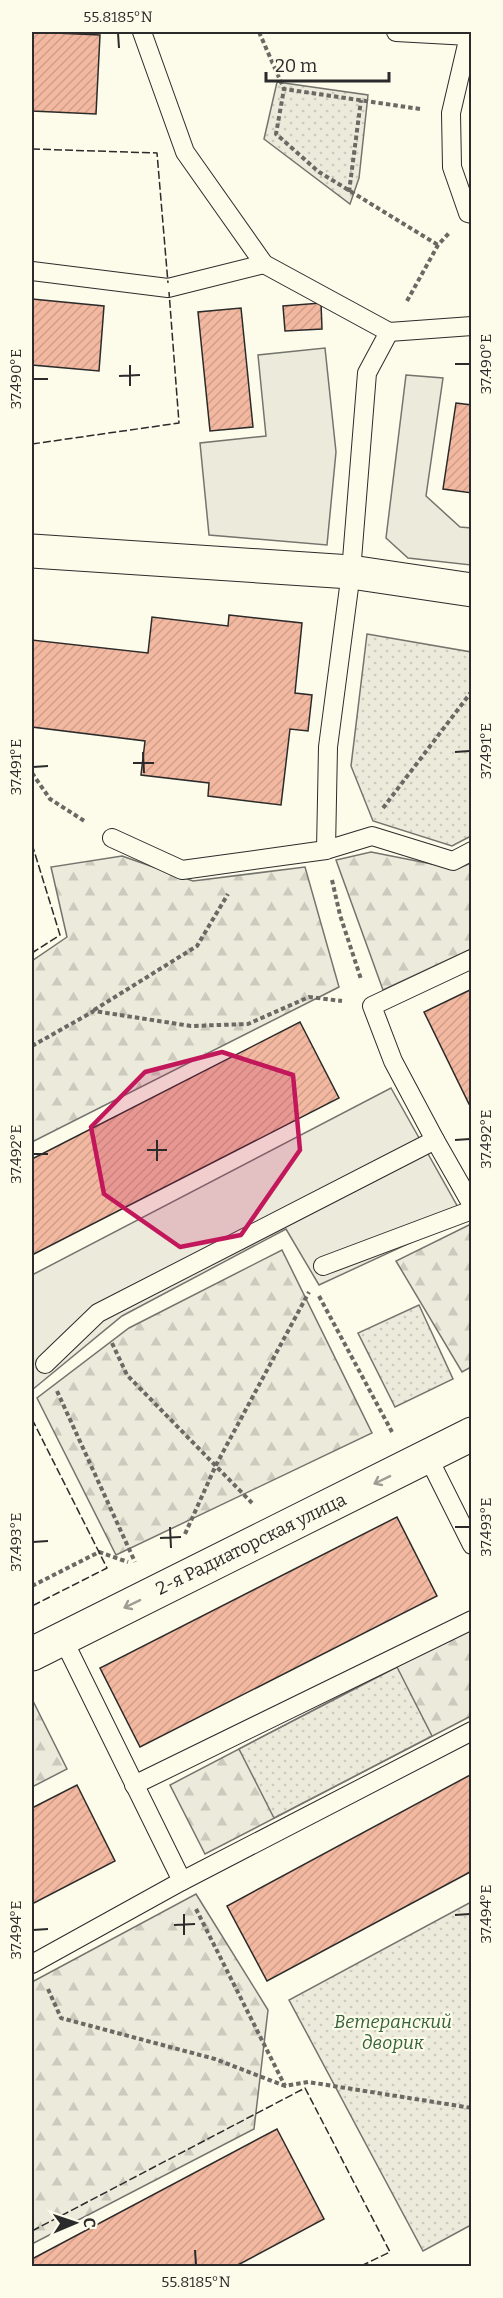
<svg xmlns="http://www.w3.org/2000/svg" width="503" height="2298" font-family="Bitter,serif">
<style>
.grass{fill:#ecebdb;stroke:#74746e;stroke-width:1.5}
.forest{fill:url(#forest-firs);stroke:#74746e;stroke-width:1.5}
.park{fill:url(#park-dots);stroke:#74746e;stroke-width:1.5}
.parking{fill:#eceadb;stroke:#74746e;stroke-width:1.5}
.building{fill:url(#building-hatch);stroke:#2b2b2b;stroke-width:1.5}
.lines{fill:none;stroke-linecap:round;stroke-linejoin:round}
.service-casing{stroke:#2b2b2b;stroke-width:20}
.minor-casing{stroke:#2b2b2b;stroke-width:35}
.tertiary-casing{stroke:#2b2b2b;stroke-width:35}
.path{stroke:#6a6964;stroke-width:4;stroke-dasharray:4.5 3;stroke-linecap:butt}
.service{stroke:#fdfbea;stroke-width:18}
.minor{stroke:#fdfbea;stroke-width:33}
.tertiary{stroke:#fdfbea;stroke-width:33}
.fence{stroke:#2b2b2b;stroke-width:1.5;stroke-dasharray:8 3;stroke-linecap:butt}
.oneway{stroke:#9e9d94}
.marked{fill:#c2185b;fill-opacity:0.2;stroke:#c2185b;stroke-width:4.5;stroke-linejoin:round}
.ticks{fill:none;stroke:#2b2b2b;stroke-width:2}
.labels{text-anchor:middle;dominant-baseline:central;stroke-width:4.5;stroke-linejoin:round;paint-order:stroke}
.street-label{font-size:18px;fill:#2b2b2b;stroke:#fdfbea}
.park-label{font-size:18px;font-style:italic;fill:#34623c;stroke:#fdfbea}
.neatline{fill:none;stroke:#2b2b2b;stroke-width:2}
.ticks-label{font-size:15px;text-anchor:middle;fill:#2b2b2b}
</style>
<defs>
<pattern id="forest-firs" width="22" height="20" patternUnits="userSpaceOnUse" patternTransform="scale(1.5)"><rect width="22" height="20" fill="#ecebdb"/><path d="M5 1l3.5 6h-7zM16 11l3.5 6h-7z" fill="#cbcabc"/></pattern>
<pattern id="park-dots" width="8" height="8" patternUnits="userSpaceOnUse" patternTransform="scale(1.5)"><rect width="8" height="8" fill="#ecebdb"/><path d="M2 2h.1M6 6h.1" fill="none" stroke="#cbcabc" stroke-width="1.8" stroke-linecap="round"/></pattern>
<pattern id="building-hatch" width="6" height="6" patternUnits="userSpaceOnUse" patternTransform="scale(1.5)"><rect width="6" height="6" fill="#f2b8a0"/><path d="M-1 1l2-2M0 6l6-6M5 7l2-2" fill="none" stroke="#d09e8a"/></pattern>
</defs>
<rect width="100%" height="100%" fill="#fdfbea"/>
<polygon class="grass" points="406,375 443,378 426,496 460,527 471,528 471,565 408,558 386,538"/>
<g class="forest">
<polygon points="371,852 457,869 471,863 471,949 383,990 336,860"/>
<polygon points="122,856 193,881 305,867 339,987 32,1142 32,961 67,937 51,867"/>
<polygon points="471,1224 471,1367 462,1372 396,1261"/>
<polygon points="282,1250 372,1433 116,1555 37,1398 129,1328"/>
<polygon points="471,1628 471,1716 205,1854 170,1785"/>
<polygon points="32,1699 67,1769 32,1787"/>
<polygon points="196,1894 268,2010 254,2129 32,2244 32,1982"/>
</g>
<g class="park">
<polygon points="277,82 368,95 359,178 350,204 264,139"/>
<polygon points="367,634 471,652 471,836 452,846 373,821 351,766"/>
<polygon points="419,1305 453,1379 395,1407 358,1333"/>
<polygon points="397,1667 432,1736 274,1818 239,1749"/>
<polygon points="471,1902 471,2225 423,2251 289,2000"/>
</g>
<g class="parking">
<polygon points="325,348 336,452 327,545 209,535 200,443 266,436 258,355"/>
<polygon points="391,1088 464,1218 319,1285 286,1229 122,1316 32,1390 32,1275"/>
</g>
<g class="building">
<polygon points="32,32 100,35 96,114 32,111"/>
<polygon points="32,299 104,306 99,371 32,365"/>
<polygon points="321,303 322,329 285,331 283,306"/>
<polygon points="241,308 253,427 210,431 198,312"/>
<polygon points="456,403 472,405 472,493 443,489"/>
<polygon points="229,615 302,623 295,693 312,695 308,731 290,729 281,805 208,796 209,783 141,775 145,741 32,727 32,640 148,653 152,617 228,626"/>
<polygon points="472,989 472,1103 469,1104 424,1012"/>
<polygon points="300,1022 339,1098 32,1255 32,1159"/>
<polygon points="397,1517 437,1596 140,1747 100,1668"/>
<polygon points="472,1774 472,1871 267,1981 227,1906"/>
<polygon points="77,1785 115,1861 32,1904 32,1808"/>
<polygon points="277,2129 324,2219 236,2266 32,2266 32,2259"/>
</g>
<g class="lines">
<defs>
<g id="service">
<polyline points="142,32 185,152 264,264 389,332 367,373 351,572 328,747 326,850"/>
<polyline points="396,32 469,36 451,113 452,167 468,213 472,214"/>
<polyline points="32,271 168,288 264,264"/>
<polyline points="389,332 472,326"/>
<polyline points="112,838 182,870 326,850 372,836 453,861 472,851"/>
<polyline points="435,1140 393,1061 372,1006 472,959"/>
<polyline points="323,1266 472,1210"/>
<polyline points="45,1364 98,1313 435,1140 472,1205"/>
<polyline points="428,1457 472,1545"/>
<polyline points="134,1785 472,1620"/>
<polyline points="182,1881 472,1731"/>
<polyline points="32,1964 182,1881 63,1639"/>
</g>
<polyline id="minor" points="32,551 351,572 472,590"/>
<polyline id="tertiary" points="32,1654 472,1434"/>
</defs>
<use href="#service" class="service-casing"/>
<use href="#minor" class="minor-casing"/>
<use href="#tertiary" class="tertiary-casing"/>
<g class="path">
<polyline points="259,32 284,89"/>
<polyline points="420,109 284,89 276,134 319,172 438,245"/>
<polyline points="349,192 361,100"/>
<polyline points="407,301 438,245 449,233"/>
<polyline points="32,773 50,799 86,822"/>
<polyline points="383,808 472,691"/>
<polyline points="332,880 340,915 361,979"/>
<polyline points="94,1010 197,946 228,894"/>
<polyline points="32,1046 94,1011 191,1026 248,1024 309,997 342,1001"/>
<polyline points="319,1296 392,1432"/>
<polyline points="112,1343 127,1375 252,1503"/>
<polyline points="57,1391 135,1562"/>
<polyline points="185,1534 216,1465 309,1292"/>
<polyline points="32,1586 99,1552 128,1562"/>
<polyline points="196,1909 285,2086"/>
<polyline points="48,1989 61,2018 215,2059 285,2086 308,2082 472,2108"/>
</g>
<use href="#service" class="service"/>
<use href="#minor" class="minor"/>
<use href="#tertiary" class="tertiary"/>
<g class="fence">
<polyline points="32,149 157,153 168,283"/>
<polyline points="32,444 179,423 169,292"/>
<polyline points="32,844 60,935 32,953"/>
<polyline points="32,1419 107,1568 32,1606"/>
<polyline points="32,2231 305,2088 390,2252 361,2266"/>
</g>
</g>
<defs><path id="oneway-shaft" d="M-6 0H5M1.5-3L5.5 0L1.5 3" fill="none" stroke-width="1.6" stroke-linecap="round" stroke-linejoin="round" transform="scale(1.5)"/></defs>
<g class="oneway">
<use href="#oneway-shaft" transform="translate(382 1480) rotate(154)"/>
<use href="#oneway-shaft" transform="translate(132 1604) rotate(154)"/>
</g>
<path class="marked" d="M222 1052 293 1075 300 1150 241 1235 180 1247 104 1194 91 1127 145 1072Z"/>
<path class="ticks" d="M118 33 119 48M455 364H470M130 365V386M119 376 140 375M33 379H48M143 752 144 773M455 752 470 751M133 763H154M33 767 48 766M157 1140V1161M455 1140 470 1139M147 1150H167M33 1154H48M170 1527 171 1548M455 1527H470M160 1538 181 1537M33 1542 48 1541M184 1914V1935M455 1915 470 1914M174 1925 195 1924M33 1930 48 1929M195 2250 196 2265"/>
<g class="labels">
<g class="street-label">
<text transform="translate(251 1544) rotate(-26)">2-я Радиаторская улица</text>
</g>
<g class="park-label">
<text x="393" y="2022">Ветеранский<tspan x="393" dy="21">дворик</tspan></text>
</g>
</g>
<rect width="503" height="2298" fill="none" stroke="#fdfbea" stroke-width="66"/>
<g transform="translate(75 2223) rotate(88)" stroke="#fdfbea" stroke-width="4.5" paint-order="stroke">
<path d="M0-4.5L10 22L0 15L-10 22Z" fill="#2b2b2b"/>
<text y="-9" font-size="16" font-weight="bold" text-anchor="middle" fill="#2b2b2b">С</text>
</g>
<path d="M266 72v9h123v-9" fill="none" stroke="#2b2b2b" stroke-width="3"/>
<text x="275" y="72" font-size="18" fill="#2b2b2b" stroke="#fdfbea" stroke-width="4.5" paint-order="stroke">20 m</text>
<rect x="33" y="33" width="437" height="2232" class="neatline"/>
<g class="ticks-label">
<text x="118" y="22">55.8185°N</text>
<text transform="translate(486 364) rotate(-90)" y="5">37.490°E</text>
<text transform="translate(16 379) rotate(-90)" y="5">37.490°E</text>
<text transform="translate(486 751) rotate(-90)" y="5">37.491°E</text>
<text transform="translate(16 767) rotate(-90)" y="5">37.491°E</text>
<text transform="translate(486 1139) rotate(-90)" y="5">37.492°E</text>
<text transform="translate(16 1154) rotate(-90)" y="5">37.492°E</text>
<text transform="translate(486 1527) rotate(-90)" y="5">37.493°E</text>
<text transform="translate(16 1542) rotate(-90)" y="5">37.493°E</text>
<text transform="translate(486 1914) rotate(-90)" y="5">37.494°E</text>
<text transform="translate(16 1930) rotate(-90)" y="5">37.494°E</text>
<text x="196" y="2287">55.8185°N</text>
</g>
</svg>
